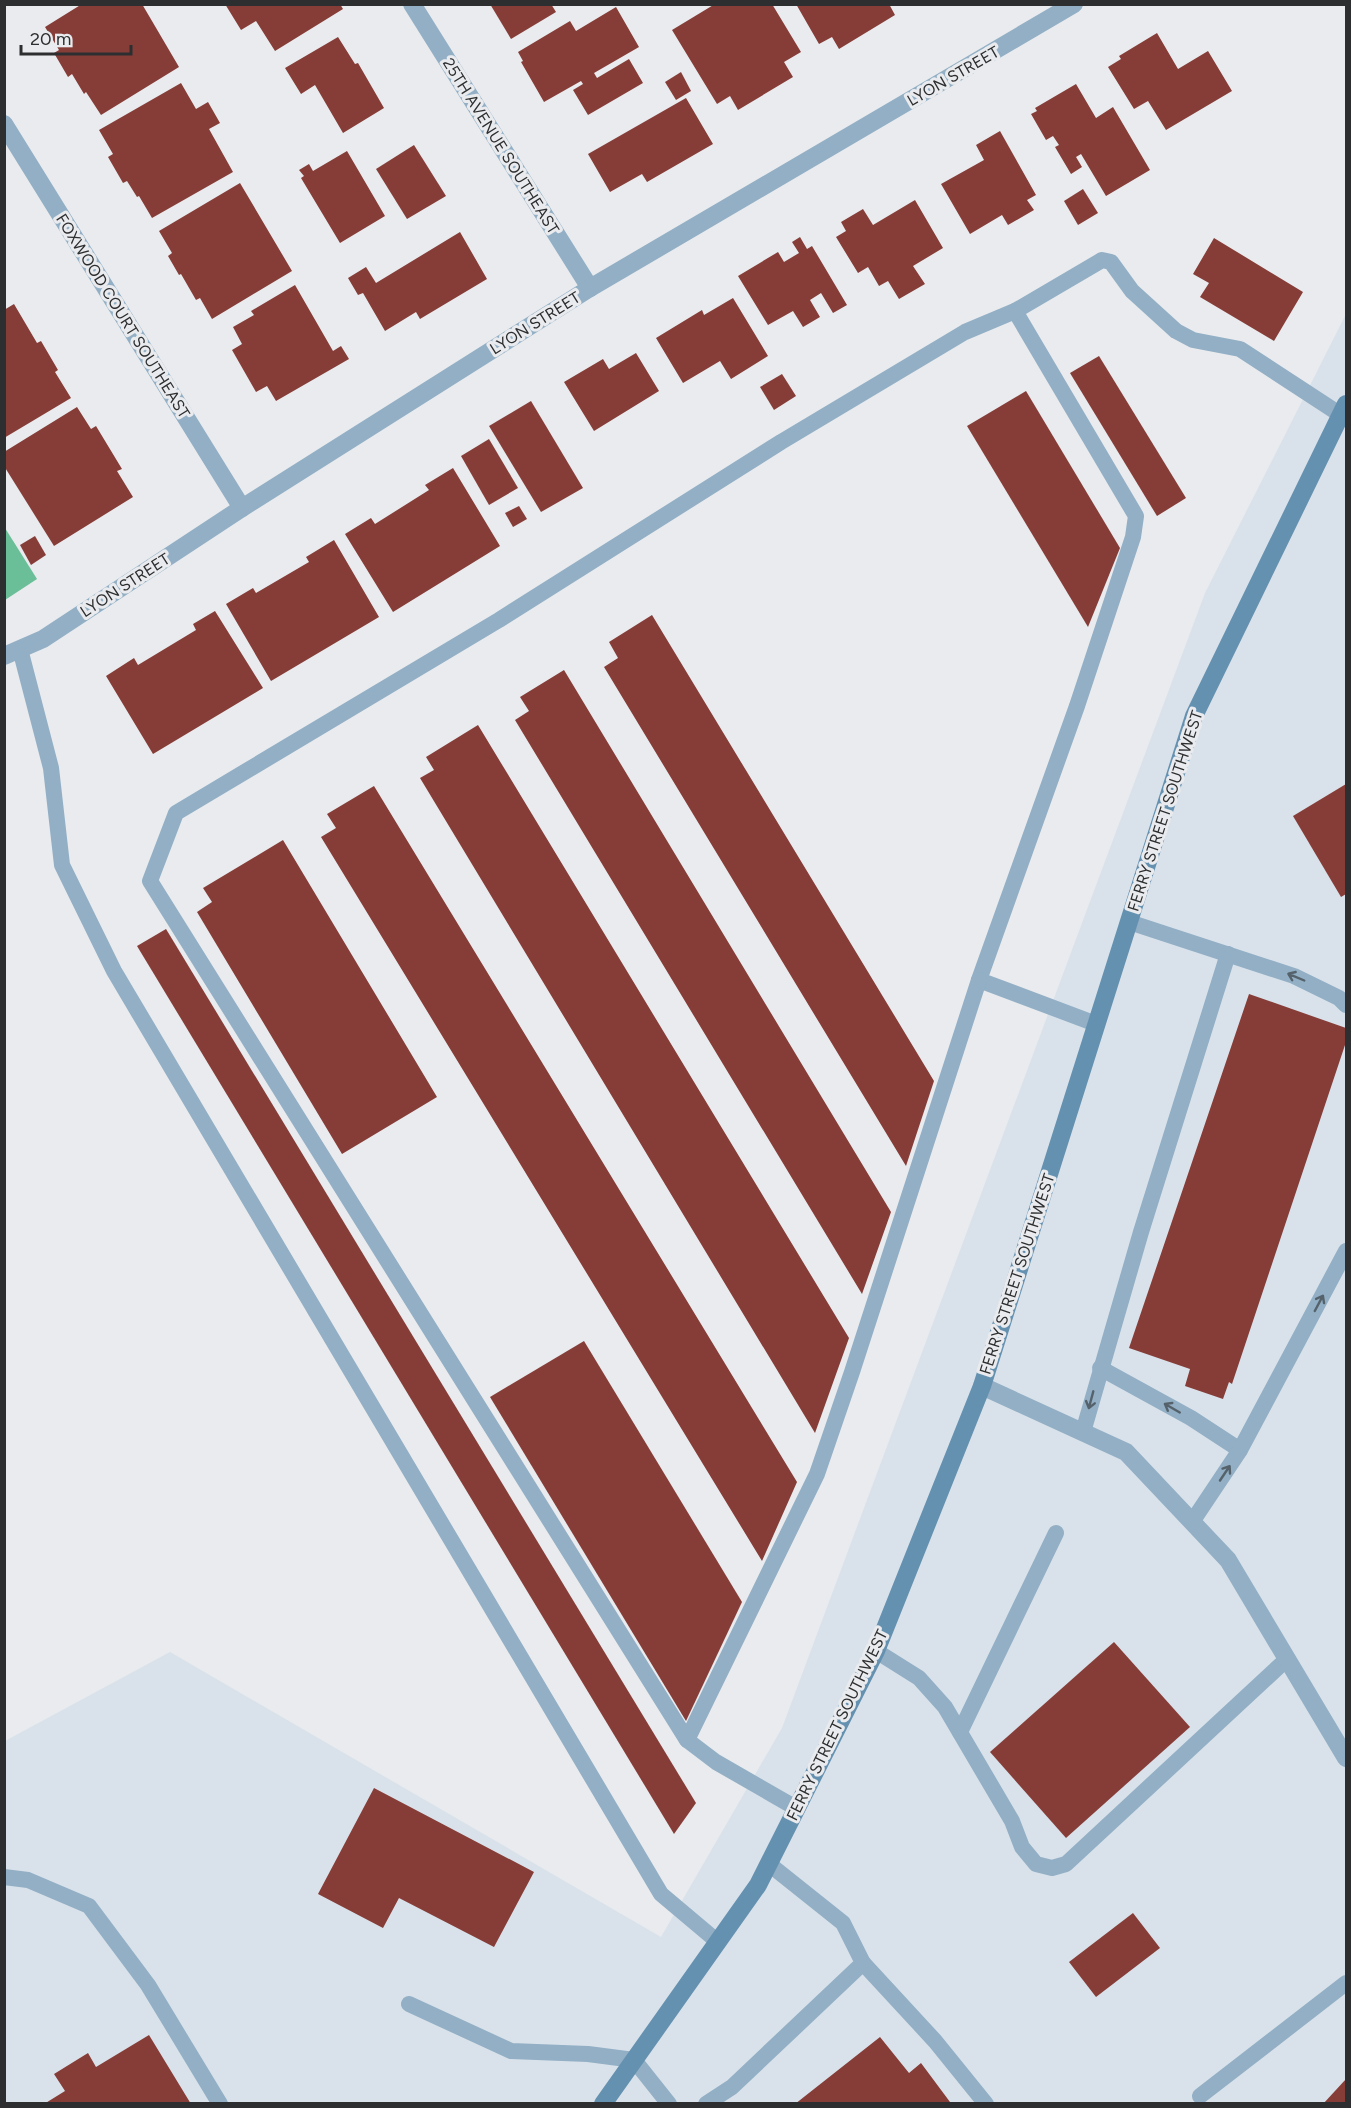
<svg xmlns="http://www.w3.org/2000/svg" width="1351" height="2108" font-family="Figtree,sans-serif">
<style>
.built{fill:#d9e2ea}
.forest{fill:#6abf98}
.building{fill:#863d38}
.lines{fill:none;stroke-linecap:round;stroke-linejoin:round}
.lane{stroke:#92afc5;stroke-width:16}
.street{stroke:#92afc5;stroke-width:18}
.secondary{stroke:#6591b1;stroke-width:18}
.oneway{stroke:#55626b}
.labels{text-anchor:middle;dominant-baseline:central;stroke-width:6;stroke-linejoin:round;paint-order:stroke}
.street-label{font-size:16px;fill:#2d2e2f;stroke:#e9ebee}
</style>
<rect width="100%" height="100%" fill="#e9ebee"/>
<polygon class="built" points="1346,314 1346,2103 5,2104 5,1741 170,1652 661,1937 782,1728 1205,593"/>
<polygon class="forest" points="5,528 37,579 5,600 4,600"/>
<g class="building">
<polygon points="82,4 142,4 179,67 101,115 86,92 84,94 72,74 68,77 54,53 59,50 45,27"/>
<polygon points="225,4 340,4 343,9 275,51 256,21 241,30"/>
<polygon points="490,4 551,4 556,12 511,39"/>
<polygon points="715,4 772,4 801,52 784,62 793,77 738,110 730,96 717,104 672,30"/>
<polygon points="796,4 889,4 895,15 839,49 832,37 819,44"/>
<polygon points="616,7 639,47 594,73 597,78 629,59 643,83 588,115 573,90 583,84 581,81 544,102 521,62 523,61 518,52 570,21 576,31"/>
<polygon points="1157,33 1178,69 1208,51 1232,91 1166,130 1148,101 1134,109 1108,67 1121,59 1119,56"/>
<polygon points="338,37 355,64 358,63 384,108 343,133 315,85 301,94 285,68"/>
<polygon points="681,72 691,91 676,100 665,82"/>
<polygon points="181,83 196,109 208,102 220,123 209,129 233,172 152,218 139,196 137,197 127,181 123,183 108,157 113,154 99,130"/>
<polygon points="1076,84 1096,118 1113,107 1150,170 1106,196 1081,154 1076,157 1082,167 1071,174 1055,147 1059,145 1053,136 1046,140 1031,114 1037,111 1035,108"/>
<polygon points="686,98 713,144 647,182 642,174 610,192 588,154"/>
<polygon points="1000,131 1036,195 1027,200 1034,210 1008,225 1002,215 970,234 941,184 984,160 976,145"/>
<polygon points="414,145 446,196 407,219 376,169"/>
<polygon points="347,151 385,216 340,243 301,178 304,176 299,170 309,164 313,171"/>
<polygon points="240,183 292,271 212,319 200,298 196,300 181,274 179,275 168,256 172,253 159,231"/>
<polygon points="1083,189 1098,213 1078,225 1064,201"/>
<polygon points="915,200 943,248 913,266 925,284 899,299 888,281 879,286 868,267 858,273 836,237 846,231 841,222 863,209 873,225"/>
<polygon points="460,232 487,279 420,319 416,312 385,331 363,293 358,295 348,278 366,267 376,283"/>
<polygon points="800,237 807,249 812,246 847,305 833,313 821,293 810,300 820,317 803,327 793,311 768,325 738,276 778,252 784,262 799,253 792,242"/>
<polygon points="1214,238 1303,292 1274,341 1200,297 1209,283 1193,274"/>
<polygon points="295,285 333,351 341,346 349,359 276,401 267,386 256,392 232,350 242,344 233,327 254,315 251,311"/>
<polygon points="733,298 768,356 731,379 720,361 683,383 656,338 702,310 704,315"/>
<polygon points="14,304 37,343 41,341 58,370 55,372 71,398 4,438 4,310"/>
<polygon points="636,353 659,391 594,431 564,382 603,359 609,369"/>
<polygon points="1099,356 1186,498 1157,516 1070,373"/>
<polygon points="782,374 796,396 774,410 760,387"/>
<polygon points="1026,391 1120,548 1088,627 967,426"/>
<polygon points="531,401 583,488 541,512 489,426"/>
<polygon points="77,407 91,429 96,426 122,469 117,471 133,497 54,546 4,466 4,452"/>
<polygon points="489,439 518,488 489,505 461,456"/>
<polygon points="453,468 500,546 393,612 345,534 371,518 375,524 429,490 425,485"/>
<polygon points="519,506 527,519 513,527 505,513"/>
<polygon points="35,536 46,555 31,565 20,545"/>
<polygon points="334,540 379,617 271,681 226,604 253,588 256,593 309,562 306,557"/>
<polygon points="215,611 263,688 153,754 106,676 134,658 138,665 196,630 193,624"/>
<polygon points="652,615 934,1081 906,1166 604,667 618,658 609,642"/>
<polygon points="564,670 891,1212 862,1294 515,720 529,711 520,697"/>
<polygon points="478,725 849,1338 815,1433 420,778 434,770 426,757"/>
<polygon points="1346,784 1346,894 1341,897 1293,816"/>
<polygon points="374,786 797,1482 762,1561 321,837 336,828 327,814"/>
<polygon points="283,840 437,1097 342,1154 197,912 212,902 203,888"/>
<polygon points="166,929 696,1803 674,1834 137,946"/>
<polygon points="1249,994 1346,1028 1346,1042 1232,1384 1229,1382 1223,1399 1185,1386 1190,1369 1129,1348"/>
<polygon points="584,1341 742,1602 686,1721 490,1397"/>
<polygon points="1114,1642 1190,1727 1066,1838 990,1752"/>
<polygon points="374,1788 534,1872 494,1947 399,1898 383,1928 318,1894"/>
<polygon points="1133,1913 1160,1948 1096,1997 1069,1962"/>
<polygon points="149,2035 191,2104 44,2104 65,2091 54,2074 88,2053 96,2067"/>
<polygon points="880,2037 909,2073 921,2063 950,2102 948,2104 795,2104"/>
<polygon points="1346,2079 1346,2104 1323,2104"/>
</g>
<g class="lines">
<g class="lane">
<polyline points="1015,311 1136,516 1133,537 1077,706 979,980 1096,1024"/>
<polyline points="20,649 51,768 62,865 114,971 661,1894 718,1942"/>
<polyline points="1129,922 1294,976 1339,998 1346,1005"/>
<polyline points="1100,1368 1191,1418 1240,1450"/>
<polyline points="1083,1432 1141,1232 1228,954"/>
<polyline points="1192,1522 1240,1450 1346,1251"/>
<polyline points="876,1651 919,1678 945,1707 1012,1821 1022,1847 1036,1864 1052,1868 1066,1864 1287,1659"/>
<polyline points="960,1732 1056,1533"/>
<polyline points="687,1740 150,881 176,813 499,620 781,442 965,332 1015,311 1102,260 1111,262 1132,291 1176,331 1193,340 1240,349 1341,415"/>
<polyline points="796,1808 716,1762 687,1740 817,1474 852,1372 979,980"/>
<polyline points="4,1877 28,1880 89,1906 148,1985 220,2104"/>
<polyline points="863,1963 935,2041 986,2104"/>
<polyline points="409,2004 511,2051 588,2054 634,2060 669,2104"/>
<polyline points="1200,2096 1346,1983"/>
<polyline points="706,2104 732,2087 863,1963 843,1923 769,1864"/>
</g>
<g class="street">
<polyline points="412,4 590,288"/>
<polyline points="4,124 242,508"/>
<polyline points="4,656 43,639 242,508 590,288 1074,4"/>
<polyline points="982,1386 1126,1452 1228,1560 1346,1758"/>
</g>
<polyline class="secondary" points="603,2104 758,1885 876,1651 982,1386 1194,716 1346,404"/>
</g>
<defs><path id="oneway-shaft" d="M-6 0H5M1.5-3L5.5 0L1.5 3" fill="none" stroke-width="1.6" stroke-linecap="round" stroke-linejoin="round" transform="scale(1.5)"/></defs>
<g class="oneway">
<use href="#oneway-shaft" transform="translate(1296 977) rotate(-157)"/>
<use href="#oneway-shaft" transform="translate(1319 1303) rotate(-62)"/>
<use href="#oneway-shaft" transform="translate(1091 1400) rotate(105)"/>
<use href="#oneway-shaft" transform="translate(1172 1408) rotate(-150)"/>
<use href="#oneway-shaft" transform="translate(1225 1473) rotate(-56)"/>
</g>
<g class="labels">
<g class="street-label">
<text transform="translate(953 76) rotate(-30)">LYON STREET</text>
<text transform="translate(501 146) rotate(58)">25TH AVENUE SOUTHEAST</text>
<text transform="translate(123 316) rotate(58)">FOXWOOD COURT SOUTHEAST</text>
<text transform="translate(535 323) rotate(-32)">LYON STREET</text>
<text transform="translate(125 585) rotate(-33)">LYON STREET</text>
<text transform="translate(1165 811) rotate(-72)">FERRY STREET SOUTHWEST</text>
<text transform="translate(1017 1274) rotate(-72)">FERRY STREET SOUTHWEST</text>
<text transform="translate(837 1725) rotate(-64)">FERRY STREET SOUTHWEST</text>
</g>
</g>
<rect width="1351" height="2108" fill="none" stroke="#2d2e2f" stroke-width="12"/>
<path d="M21 45v9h110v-9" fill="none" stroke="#2d2e2f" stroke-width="3"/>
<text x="30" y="45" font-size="18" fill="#2d2e2f" stroke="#e9ebee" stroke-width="4.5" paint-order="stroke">20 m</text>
</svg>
